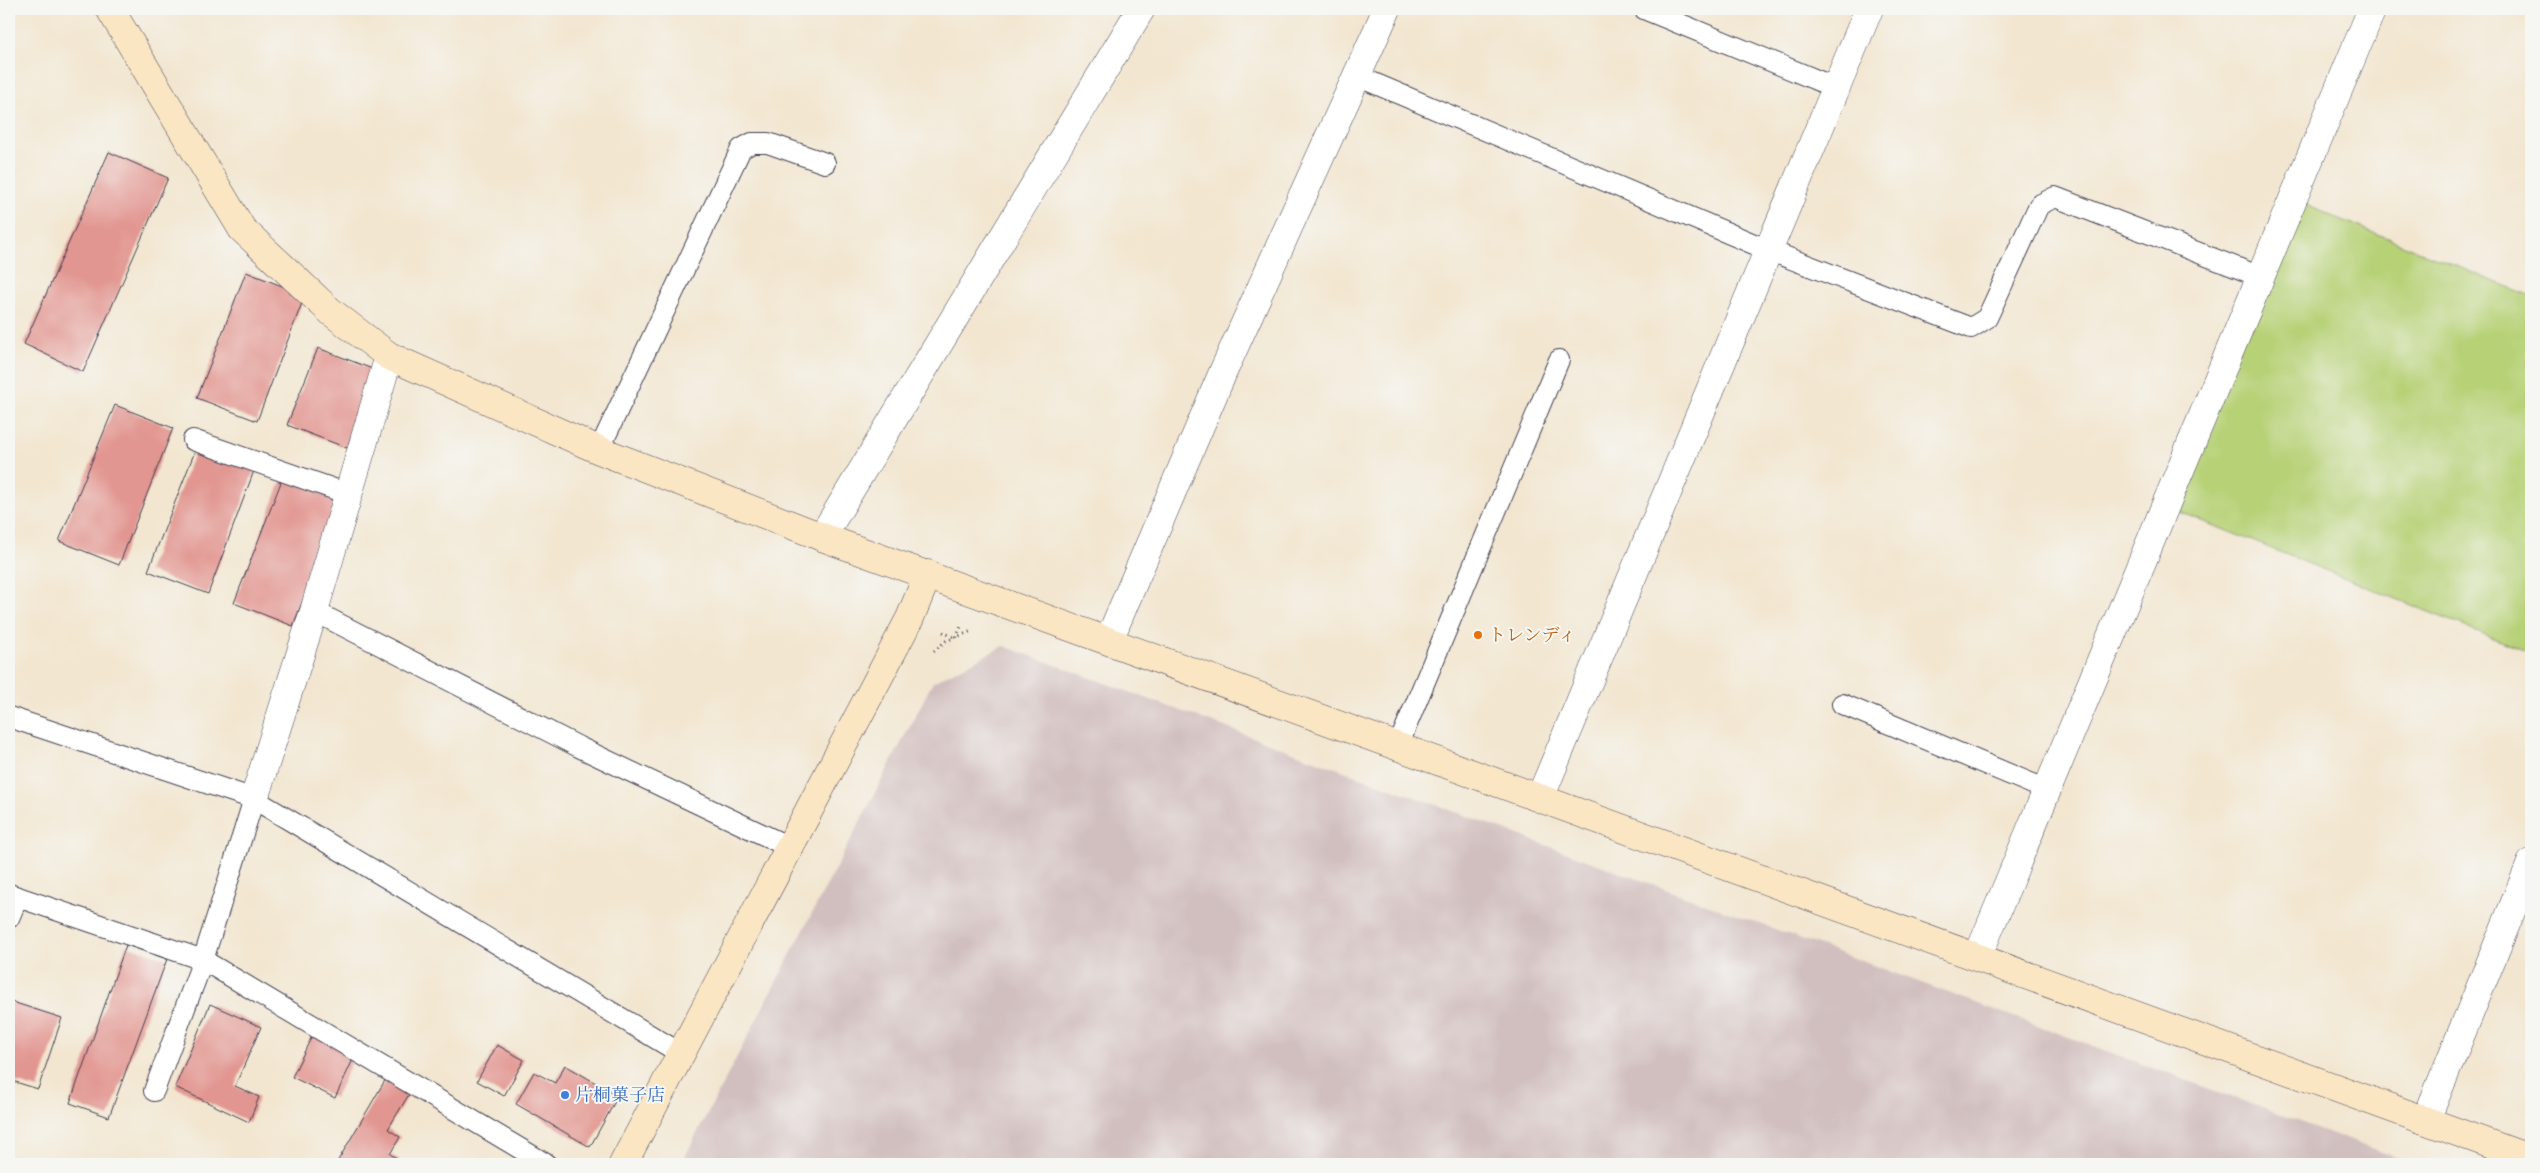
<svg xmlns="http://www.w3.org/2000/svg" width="2540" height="1173" font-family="'IM FELL French Canon','Noto Serif JP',serif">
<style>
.industrial{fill:#d1bfbf}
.green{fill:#b7d177;stroke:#6c7a59}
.building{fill:#e29691}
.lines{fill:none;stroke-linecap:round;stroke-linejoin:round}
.lane-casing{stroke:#413f51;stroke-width:22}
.street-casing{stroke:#413f51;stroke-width:29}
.secondary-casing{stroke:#413f51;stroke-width:29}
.path{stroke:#413f51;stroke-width:3;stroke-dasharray:1 4;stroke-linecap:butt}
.lane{stroke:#fff;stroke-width:20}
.street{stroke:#fff;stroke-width:28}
.secondary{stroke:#fbe6c4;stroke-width:28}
.food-dot{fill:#e8710a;stroke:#f6f6f2;stroke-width:2}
.shop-dot{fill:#3f7fe0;stroke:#f6f6f2;stroke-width:2}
.labels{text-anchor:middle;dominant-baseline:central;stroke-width:4;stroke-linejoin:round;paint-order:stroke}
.food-label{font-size:18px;fill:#c56008;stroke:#f6f6f2;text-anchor:start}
.shop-label{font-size:18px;fill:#366cbe;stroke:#f6f6f2;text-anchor:start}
</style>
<rect width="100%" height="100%" fill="#f6f6f2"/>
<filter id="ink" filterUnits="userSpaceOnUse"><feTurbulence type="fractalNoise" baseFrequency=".02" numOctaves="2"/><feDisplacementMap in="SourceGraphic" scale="10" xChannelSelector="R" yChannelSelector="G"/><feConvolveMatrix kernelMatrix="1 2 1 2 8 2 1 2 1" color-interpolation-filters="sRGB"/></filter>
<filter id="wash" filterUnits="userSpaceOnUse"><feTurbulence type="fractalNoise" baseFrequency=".0096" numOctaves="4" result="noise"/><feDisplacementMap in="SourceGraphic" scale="20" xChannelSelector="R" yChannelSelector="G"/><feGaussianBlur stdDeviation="1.12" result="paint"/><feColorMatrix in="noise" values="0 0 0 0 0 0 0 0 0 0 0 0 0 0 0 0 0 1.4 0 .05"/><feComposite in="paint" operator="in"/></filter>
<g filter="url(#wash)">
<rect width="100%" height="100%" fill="#f2e6d0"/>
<polygon class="industrial" points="1004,646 2414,1164 681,1164 933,682"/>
<polygon class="green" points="2293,200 2531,296 2531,653 2165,506"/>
<g id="blocks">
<g class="building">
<polygon points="109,152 168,178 83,372 24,344"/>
<polygon points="246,272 305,295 257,421 197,398"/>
<polygon points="318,348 375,370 347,448 287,425"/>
<polygon points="115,405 173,428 119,565 59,541"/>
<polygon points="197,446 255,468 208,594 148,571"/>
<polygon points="283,477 341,500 293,626 234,603"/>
<polygon points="126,945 167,959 109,1117 70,1103"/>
<polygon points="9,1001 62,1018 38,1089 9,1080"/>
<polygon points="210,1004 261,1027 235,1086 259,1097 249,1122 175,1087"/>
<polygon points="314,1032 356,1053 335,1098 292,1077"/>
<polygon points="497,1045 524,1060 504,1096 477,1081"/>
<polygon points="565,1065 618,1096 590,1147 516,1104 534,1072 555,1083"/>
<polygon points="387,1077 411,1091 388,1129 400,1137 390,1154 400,1160 397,1164 336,1164"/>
</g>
</g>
</g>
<g filter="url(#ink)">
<use href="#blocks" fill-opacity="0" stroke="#413f51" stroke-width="1"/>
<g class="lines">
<defs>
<g id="lane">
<polyline points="1644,9 1836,88"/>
<polyline points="1357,76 1768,250 1971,328 1987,318 2039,205 2055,197 2261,277"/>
<polyline points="193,440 348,494"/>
<polyline points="599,450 741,149 752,143 768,143 825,163"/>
<polyline points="314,611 579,747 789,847"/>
<polyline points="1842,704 2047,790"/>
<polyline points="9,717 254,799 680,1053"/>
<polyline points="1398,746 1559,360"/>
<polyline points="9,894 203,960 546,1164"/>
<polyline points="9,918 18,897"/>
<polyline points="154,1091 203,960 254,799"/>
</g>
<g id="street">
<polyline points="822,537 1141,9"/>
<polyline points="1109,640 1223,372 1387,9"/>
<polyline points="1540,798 1869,9"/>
<polyline points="254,799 314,611 389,356"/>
<polyline points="1978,956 2372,9"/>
<polyline points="2426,1120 2531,863"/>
</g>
<g id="secondary">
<polyline points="110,9 242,229 330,311 389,356 599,450 822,537 2531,1159"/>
<polyline points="623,1164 910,618 928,574"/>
</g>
</defs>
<use href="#lane" class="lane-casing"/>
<use href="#street" class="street-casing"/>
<use href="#secondary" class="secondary-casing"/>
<g class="path">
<polyline points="943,632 956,638 962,624"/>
<polyline points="934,651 946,641 972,631"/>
</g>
<use href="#lane" class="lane"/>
<use href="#street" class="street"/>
<use href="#secondary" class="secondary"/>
</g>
</g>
<circle class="food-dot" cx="1478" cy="635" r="5"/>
<circle class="shop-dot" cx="565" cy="1095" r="5"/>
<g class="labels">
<g class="food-label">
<text x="1488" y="635">トレンディ</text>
</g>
<g class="shop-label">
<text x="575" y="1095">片桐菓子店</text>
</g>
</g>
<rect width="2540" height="1173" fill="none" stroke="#f6f6f2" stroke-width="30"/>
</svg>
